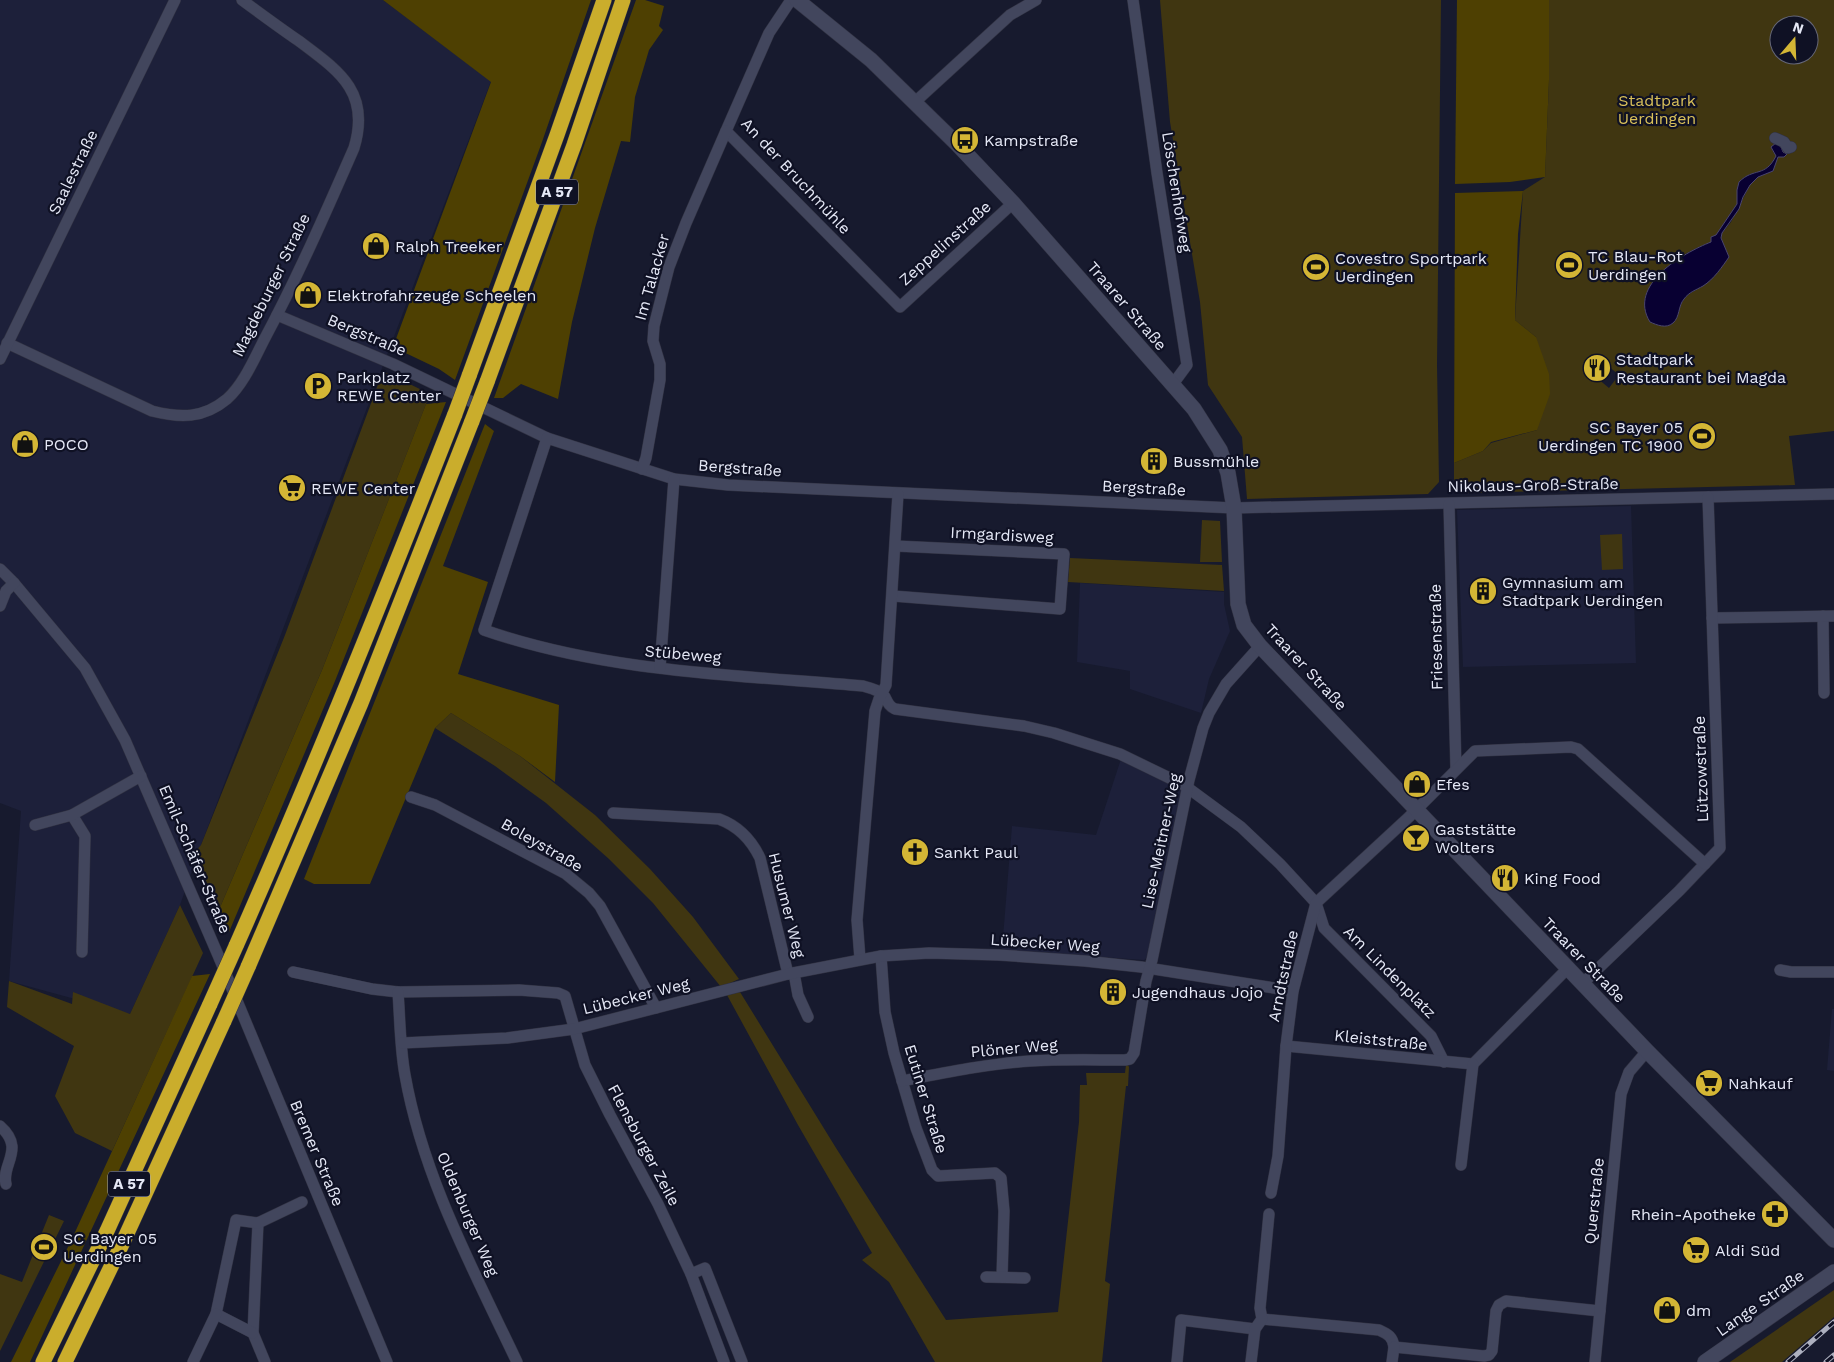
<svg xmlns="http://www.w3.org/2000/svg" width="1834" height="1362" font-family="'Work Sans',sans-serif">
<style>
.built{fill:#1d203a}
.green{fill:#403611;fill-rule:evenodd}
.forest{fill:#4e4002}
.water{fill:#080032;stroke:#4a466d}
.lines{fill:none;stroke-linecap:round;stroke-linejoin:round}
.street-casing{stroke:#313242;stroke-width:12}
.secondary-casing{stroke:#313242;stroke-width:16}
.highway-casing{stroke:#313242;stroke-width:16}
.street{stroke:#42465d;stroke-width:11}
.secondary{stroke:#42465d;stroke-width:15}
.highway{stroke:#caad2c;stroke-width:15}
.rail-casing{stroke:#adb0bf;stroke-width:5}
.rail{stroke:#0f1124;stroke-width:3;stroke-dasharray:9;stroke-linecap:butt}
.highway-bridge-casing{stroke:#313242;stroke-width:16;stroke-linecap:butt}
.highway-bridge{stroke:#caad2c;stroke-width:15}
.labels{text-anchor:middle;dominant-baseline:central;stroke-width:4.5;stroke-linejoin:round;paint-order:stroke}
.shield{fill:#0f1124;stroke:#a5a8b7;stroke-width:1}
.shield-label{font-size:15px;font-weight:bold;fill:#e5e8f6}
.park-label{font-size:16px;fill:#d9c05a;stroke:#0f1124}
.poi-label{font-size:16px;fill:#e5e8f6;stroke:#0f1124;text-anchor:start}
.street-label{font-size:16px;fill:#e5e8f6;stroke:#0f1124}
</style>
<rect width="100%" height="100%" fill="#171a2e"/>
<g class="built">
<polygon points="0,0 383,0 491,81 201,845 180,905 130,1014 9,981 21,811 0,803"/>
<polygon points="1631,506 1636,663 1463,667 1457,510"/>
<polygon points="1080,583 1224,592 1224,604 1230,631 1209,679 1201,713 1130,689 1130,671 1077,662"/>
<polygon points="1121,759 1182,789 1149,956 1144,960 1002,950 1012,826 1096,835"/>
<polygon points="1832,1009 1834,1009 1834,1071 1827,1070"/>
</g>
<g class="green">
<polygon points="1160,0 1441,0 1437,365 1439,482 1428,494 1247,499 1242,437 1208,385 1200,302 1170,122"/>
<path d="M1549 0H1834V431L1789 436 1795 485 1466 493 1454 485V463L1483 451 1491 443 1537 430 1536 337 1515 320 1523 191 1545 177 1549 80ZM1779 25H1809V55H1779ZM1772 146 1781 147 1783 152 1786 155 1784 157H1778L1773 171 1758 177 1750 185 1731 222 1722 233 1721 238 1729 257C1722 267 1714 277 1705 284 1698 290 1691 291 1685 298 1676 309 1681 320 1666 326L1662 273C1674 258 1693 249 1711 242V237L1716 235 1737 204V190L1739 182C1754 167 1765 178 1777 156L1773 152ZM1607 365 1619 375 1609 388 1597 378Z"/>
<polygon points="383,371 430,394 322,670 218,912 195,852 201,845 285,635"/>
<polygon points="1202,520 1220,521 1222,562 1200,562"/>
<polygon points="1622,534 1623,569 1602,570 1600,535"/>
<polygon points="1070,558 1222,565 1224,591 1068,582"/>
<polygon points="451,713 520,756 595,815 650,869 693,917 739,979 721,987 653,903 609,859 546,803 495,766 435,728"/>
<polygon points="180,905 203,953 112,1151 75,1133 55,1096 74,1046 7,1007 9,981 72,1004 73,992 130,1014"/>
<polygon points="740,992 836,1148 946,1320 1058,1312 1079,1122 1080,1085 1087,1085 1086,1073 1125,1073 1126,1065 1128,1065 1129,1067 1128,1086 1126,1086 1105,1281 1110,1284 1102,1362 935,1362 889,1282 862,1260 872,1253 798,1125 727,995"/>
<polygon points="49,1215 64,1221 0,1351 0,1274 22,1282"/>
<polygon points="1834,1290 1834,1317 1782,1362 1730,1362"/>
</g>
<g class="forest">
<polygon points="383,0 591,0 542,142 455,380 439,369 393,347 491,82"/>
<polygon points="636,0 645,0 664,6 659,26 663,30 649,50 635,97 630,142 621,141 595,228 572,322 558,399 521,384 503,398 494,398"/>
<polygon points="1457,0 1549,0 1549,80 1545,177 1510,182 1455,184"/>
<polygon points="1523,191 1518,234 1515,320 1536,337 1549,374 1550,394 1537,430 1491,442 1483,451 1454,463 1455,193"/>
<polygon points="446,402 335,681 229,932 218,912 322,670 426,404"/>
<polygon points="485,424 494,431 443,566 488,582 458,674 559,705 555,782 520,756 451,713 435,728 370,884 314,884 304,879"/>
<polygon points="210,974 30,1362 11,1362 71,1241 192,976"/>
</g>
<path class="water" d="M1776 143 1781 147 1783 152 1787 154 1784 157H1778L1773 171 1758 177 1750 185 1743 197 1739 209 1722 233 1721 238 1729 257C1722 267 1714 279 1703 286 1696 290 1689 292 1684 299 1678 306 1680 317 1673 323 1666 329 1657 325 1650 322 1627 285 1683 253 1711 242V237L1716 235 1737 204V190L1739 182C1754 167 1765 178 1776 156L1771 147Z"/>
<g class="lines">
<defs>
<g id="street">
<polyline points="791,0 769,33 726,131 900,307 1013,203"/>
<polyline points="1133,0 1157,173 1187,365 1173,384"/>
<polyline points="915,102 1010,15 1036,0"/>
<polyline points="1775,138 1784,142 1788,148 1791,147"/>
<polyline points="277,315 393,364 547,438 674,479 728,485 1234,508 1834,494"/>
<path d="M7 343 152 411C180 418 203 419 227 399 244 384 255 357 265 338 298 276 326 212 354 148 371 92 339 71 299 41 280 28 261 14 242 0"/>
<polyline points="0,359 175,0"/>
<path d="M547 438 484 630C605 672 735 675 863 686 870 688 880 690 885 697 888 703 889 706 895 709L1024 726 1054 733 1120 754 1184 785 1241 827 1280 864 1316 903 1324 928 1431 1036 1444 1062"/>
<polyline points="642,469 646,458 660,380 660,364 653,341 654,326 669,267 686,223 726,131"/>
<polyline points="1449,504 1456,769"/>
<polyline points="0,569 14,583 85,668 125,740 218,955 387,1362"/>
<polyline points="893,596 1060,609 1064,554 896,546"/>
<polyline points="0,606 6,591 14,583"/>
<polyline points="1823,616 1824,693"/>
<polyline points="1712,618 1834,616"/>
<polyline points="660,668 674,479"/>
<polyline points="411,797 435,805 566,874 589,893 600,906 656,1008"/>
<path d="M613 813 719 819C738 826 751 839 760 858L788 974"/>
<polyline points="72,815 85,836 82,952"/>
<polyline points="35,825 72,815 141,776"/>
<polyline points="881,956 885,1012 894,1053 916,1128 932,1170 938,1176 995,1173 1001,1178 1004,1211 1002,1277"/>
<polyline points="860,959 857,920 875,711 879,699 886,685 898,494"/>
<polyline points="1780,970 1791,972 1834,972"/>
<polyline points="293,972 372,989 398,992 519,990 558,993 565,996 585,1065 610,1115 658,1204 691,1274 705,1268 742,1362"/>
<polyline points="794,973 798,995 808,1017"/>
<polyline points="1583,983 1679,891 1720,848 1708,497"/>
<path d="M398 992C400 1019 400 1048 405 1075 423 1177 473 1269 517 1362"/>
<polyline points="402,1043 507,1038 574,1029 788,974 881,956 929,953 999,955 1085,961 1141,967 1293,991"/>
<polyline points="1286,1046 1473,1064 1568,968"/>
<path d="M902 1081C944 1073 986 1064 1030 1061 1062 1059 1094 1060 1125 1060L1130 1059 1134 1053 1146 981 1152 960 1189 780 1203 728 1209 713 1226 684 1260 646"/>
<path d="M0 1126C26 1149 1 1164 6 1184"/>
<polyline points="1461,1165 1473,1064"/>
<polyline points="1271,1193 1278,1156 1286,1046 1293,991 1316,903 1409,817 1475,751 1571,747 1578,749 1705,864"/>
<polyline points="258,1223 253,1333 265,1362"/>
<polyline points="691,1274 724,1362"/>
<polyline points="986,1277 1025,1278"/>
<path d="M1262 1319 1379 1330C1388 1334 1393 1337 1394 1347L1484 1356 1489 1355 1492 1351 1496 1311 1499 1305 1506 1301 1600 1311"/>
<polyline points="253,1333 216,1314 236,1220 258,1223 302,1202"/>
<polyline points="193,1362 216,1314"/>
<polyline points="1177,1362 1181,1320 1255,1329"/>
<polyline points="1251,1362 1255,1329 1262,1319 1260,1308 1269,1214"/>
<polyline points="1392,1362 1394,1347"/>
<polyline points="1595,1362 1621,1094 1629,1072 1647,1051"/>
</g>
<g id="secondary">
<polyline points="797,0 871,60 958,145 1013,203 1194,409 1220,450 1228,473 1234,508 1238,604 1244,625 1260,646 1647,1051 1834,1240"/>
<polyline points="1705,1362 1834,1272"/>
</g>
<g id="highway">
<polyline points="469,376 557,135 604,0"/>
<polyline points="487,382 574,145 623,0"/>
<path d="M236 946C314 770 385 593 455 414"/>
<polyline points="248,967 361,703 472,421"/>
<polyline points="43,1362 107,1231 210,1004"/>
<polyline points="65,1362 124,1240 224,1021"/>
</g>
</defs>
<use href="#street" class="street-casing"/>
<use href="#secondary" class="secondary-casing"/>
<use href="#highway" class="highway-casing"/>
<use href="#street" class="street"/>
<use href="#secondary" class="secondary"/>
<use href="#highway" class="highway"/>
<defs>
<g id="rail">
<polyline points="1788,1362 1834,1322"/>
<polyline points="1826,1362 1834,1355"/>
</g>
</defs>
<use href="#rail" class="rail-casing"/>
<use href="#rail" class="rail"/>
<defs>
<g id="highway-bridge">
<polyline points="455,414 469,376"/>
<polyline points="472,421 487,382"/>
<polyline points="210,1004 236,946"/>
<polyline points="224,1021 248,967"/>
</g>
</defs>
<use href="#highway-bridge" class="highway-bridge-casing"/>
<use href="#highway-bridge" class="highway-bridge"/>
</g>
<defs>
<symbol id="bus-disc" viewBox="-11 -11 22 22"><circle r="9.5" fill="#d4b635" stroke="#0f1124"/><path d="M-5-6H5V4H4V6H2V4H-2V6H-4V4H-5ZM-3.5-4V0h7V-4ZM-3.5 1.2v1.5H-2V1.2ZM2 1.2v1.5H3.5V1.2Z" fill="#111"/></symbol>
<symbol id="shop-disc" viewBox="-11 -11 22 22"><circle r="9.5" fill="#d4b635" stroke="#0f1124"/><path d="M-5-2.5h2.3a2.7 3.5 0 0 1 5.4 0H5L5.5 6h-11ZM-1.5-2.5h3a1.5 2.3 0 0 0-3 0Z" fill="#111"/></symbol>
<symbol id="stadium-disc" viewBox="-11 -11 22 22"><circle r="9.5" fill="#d4b635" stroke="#0f1124"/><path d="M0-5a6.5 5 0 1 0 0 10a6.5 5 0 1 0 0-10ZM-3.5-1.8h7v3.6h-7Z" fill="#111"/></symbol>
<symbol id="restaurant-disc" viewBox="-11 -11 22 22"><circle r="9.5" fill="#d4b635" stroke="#0f1124"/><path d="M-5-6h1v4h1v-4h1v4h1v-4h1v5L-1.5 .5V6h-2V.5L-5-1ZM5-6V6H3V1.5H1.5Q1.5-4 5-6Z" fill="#111"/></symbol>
<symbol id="parking-disc" viewBox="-11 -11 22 22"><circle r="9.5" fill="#d4b635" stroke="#0f1124"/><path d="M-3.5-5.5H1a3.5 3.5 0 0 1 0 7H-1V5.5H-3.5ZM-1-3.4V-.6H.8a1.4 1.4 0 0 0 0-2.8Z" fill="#111"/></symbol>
<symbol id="building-disc" viewBox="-11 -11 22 22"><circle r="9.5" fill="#d4b635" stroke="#0f1124"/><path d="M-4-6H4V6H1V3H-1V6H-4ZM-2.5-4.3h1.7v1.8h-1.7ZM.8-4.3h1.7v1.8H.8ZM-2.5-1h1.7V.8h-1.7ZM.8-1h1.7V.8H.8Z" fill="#111"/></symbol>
<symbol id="supermarket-disc" viewBox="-11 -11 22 22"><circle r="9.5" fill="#d4b635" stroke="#0f1124"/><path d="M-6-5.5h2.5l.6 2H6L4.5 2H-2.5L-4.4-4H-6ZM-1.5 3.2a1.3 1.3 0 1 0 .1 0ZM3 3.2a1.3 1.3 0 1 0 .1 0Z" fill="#111"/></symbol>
<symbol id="bar-disc" viewBox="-11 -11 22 22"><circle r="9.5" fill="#d4b635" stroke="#0f1124"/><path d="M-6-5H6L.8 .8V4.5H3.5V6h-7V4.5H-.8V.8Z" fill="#111"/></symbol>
<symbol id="church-disc" viewBox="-11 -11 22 22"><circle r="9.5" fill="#d4b635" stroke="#0f1124"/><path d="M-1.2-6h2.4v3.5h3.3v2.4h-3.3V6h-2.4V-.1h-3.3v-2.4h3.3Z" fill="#111"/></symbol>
<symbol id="pharmacy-disc" viewBox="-11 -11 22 22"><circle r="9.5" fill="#d4b635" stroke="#0f1124"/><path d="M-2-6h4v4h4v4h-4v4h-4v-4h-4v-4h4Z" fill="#111"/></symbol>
</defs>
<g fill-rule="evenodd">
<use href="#bus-disc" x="949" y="124" width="32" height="32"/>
<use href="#shop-disc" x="360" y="230" width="32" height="32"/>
<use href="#stadium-disc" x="1553" y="249" width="32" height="32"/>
<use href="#stadium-disc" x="1300" y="251" width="32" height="32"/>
<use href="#shop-disc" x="292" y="279" width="32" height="32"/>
<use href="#restaurant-disc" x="1581" y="352" width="32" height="32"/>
<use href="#parking-disc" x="302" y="370" width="32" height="32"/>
<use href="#stadium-disc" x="1686" y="420" width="32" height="32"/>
<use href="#shop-disc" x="9" y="428" width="32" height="32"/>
<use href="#building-disc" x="1138" y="445" width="32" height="32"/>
<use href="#supermarket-disc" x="276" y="472" width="32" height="32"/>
<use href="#building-disc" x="1467" y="575" width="32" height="32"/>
<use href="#shop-disc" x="1401" y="768" width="32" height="32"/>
<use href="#bar-disc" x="1400" y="822" width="32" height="32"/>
<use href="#church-disc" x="899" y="836" width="32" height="32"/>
<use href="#restaurant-disc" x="1489" y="862" width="32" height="32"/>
<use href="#building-disc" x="1097" y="976" width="32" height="32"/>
<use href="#supermarket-disc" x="1693" y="1067" width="32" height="32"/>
<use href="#pharmacy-disc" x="1759" y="1198" width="32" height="32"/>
<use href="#stadium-disc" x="28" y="1231" width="32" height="32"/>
<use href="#supermarket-disc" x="1680" y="1234" width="32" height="32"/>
<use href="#shop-disc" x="1651" y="1294" width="32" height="32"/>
</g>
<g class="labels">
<g class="shield">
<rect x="536" y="179.5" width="42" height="25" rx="4"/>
<rect x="108" y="1171.5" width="42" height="25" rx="4"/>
</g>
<g class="shield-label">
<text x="557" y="192">A 57</text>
<text x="129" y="1184">A 57</text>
</g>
<g class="park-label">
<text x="1657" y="100">Stadtpark<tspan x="1657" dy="18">Uerdingen</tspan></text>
</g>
<g class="poi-label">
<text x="984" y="140">Kampstraße</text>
<text x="395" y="246">Ralph Treeker</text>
<text x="1588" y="256">TC Blau-Rot<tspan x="1588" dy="18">Uerdingen</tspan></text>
<text x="1335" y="258">Covestro Sportpark<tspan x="1335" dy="18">Uerdingen</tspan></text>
<text x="327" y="295">Elektrofahrzeuge Scheelen</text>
<text x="1616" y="359">Stadtpark<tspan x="1616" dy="18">Restaurant bei Magda</tspan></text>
<text x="337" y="377">Parkplatz<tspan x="337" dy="18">REWE Center</tspan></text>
<text x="1683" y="427" text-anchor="end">SC Bayer 05<tspan x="1683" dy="18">Uerdingen TC 1900</tspan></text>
<text x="44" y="444">POCO</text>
<text x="1173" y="461">Bussmühle</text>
<text x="311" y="488">REWE Center</text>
<text x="1502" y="582">Gymnasium am<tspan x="1502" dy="18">Stadtpark Uerdingen</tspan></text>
<text x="1436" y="784">Efes</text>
<text x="1435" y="829">Gaststätte<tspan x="1435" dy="18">Wolters</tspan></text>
<text x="934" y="852">Sankt Paul</text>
<text x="1524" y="878">King Food</text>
<text x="1132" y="992">Jugendhaus Jojo</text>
<text x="1728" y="1083">Nahkauf</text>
<text x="1756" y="1214" text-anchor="end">Rhein-Apotheke</text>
<text x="63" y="1238">SC Bayer 05<tspan x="63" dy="18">Uerdingen</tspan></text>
<text x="1715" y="1250">Aldi Süd</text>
<text x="1686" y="1310">dm</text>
</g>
<g class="street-label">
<text transform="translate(73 172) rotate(-64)">Saalestraße</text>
<text transform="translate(796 176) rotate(47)">An der Bruchmühle</text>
<text transform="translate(1177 192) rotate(81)">Löschenhofweg</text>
<text transform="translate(945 243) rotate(-42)">Zeppelinstraße</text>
<text transform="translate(652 277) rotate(-74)">Im Talacker</text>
<text transform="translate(271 285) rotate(-64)">Magdeburger Straße</text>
<text transform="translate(1127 306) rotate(49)">Traarer Straße</text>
<text transform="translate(367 335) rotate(23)">Bergstraße</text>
<text transform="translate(740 468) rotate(4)">Bergstraße</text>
<text transform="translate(1533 485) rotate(-1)">Nikolaus-Groß-Straße</text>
<text transform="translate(1144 488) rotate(3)">Bergstraße</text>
<text transform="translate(1002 535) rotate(3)">Irmgardisweg</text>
<text transform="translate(1436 637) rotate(-91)">Friesenstraße</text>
<text transform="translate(683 654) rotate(5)">Stübeweg</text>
<text transform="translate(1306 667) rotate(47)">Traarer Straße</text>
<text transform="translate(1701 769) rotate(-92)">Lützowstraße</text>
<text transform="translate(1161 841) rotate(-78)">Lise-Meitner-Weg</text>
<text transform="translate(542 845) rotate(30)">Boleystraße</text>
<text transform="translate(195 859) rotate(67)">Emil-Schäfer-Straße</text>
<text transform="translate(787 905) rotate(76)">Husumer Weg</text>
<text transform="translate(1045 943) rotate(4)">Lübecker Weg</text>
<text transform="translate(1584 960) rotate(46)">Traarer Straße</text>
<text transform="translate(1390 972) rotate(45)">Am Lindenplatz</text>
<text transform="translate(1283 976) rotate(-78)">Arndtstraße</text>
<text transform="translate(636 996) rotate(-14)">Lübecker Weg</text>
<text transform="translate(1381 1040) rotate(6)">Kleiststraße</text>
<text transform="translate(1014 1048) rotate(-5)">Plöner Weg</text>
<text transform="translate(926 1099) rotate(73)">Eutiner Straße</text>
<text transform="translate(644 1145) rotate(62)">Flensburger Zeile</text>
<text transform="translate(317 1153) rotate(67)">Bremer Straße</text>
<text transform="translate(1594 1201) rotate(-84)">Querstraße</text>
<text transform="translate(468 1214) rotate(67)">Oldenburger Weg</text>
<text transform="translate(1760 1303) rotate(-35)">Lange Straße</text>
</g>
</g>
<g transform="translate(1794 40) rotate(19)"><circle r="24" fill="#0f1124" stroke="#656778"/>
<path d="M0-4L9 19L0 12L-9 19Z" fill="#d4b635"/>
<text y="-8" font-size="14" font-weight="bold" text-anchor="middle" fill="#e5e8f6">N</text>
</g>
</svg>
